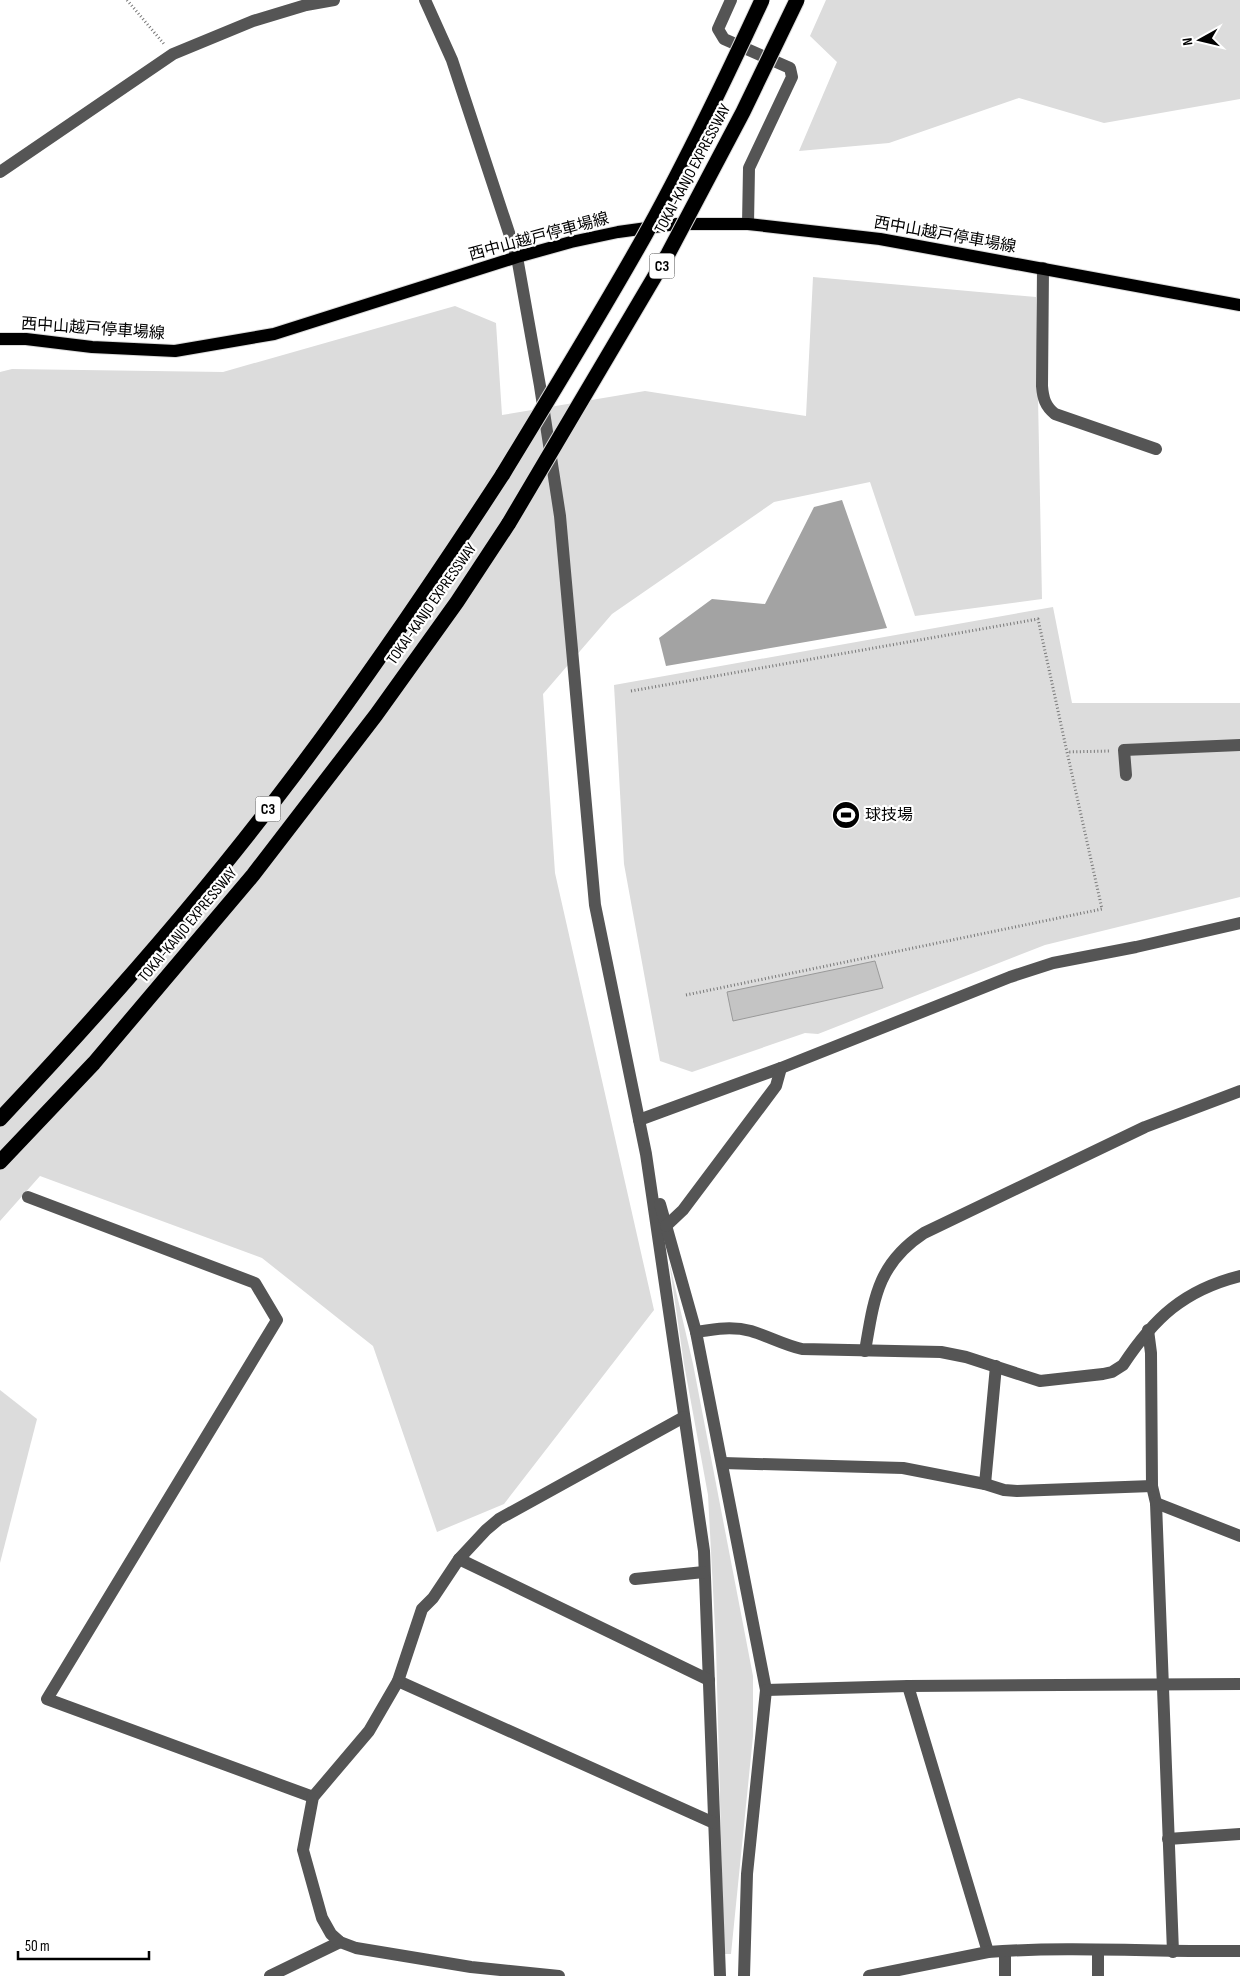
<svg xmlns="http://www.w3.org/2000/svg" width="1240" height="1976" font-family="'Sofia Sans Condensed','Noto Sans JP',sans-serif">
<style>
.green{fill:#dcdcdc}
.water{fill:#a3a3a3}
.building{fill:#c4c4c4;stroke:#999}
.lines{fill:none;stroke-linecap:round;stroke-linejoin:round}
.major-casing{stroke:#dbdbdb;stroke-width:14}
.highway-casing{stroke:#dbdbdb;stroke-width:17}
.path{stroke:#777;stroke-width:3;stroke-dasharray:1 2.5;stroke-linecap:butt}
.minor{stroke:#555;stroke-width:12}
.major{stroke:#000;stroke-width:12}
.highway{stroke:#000;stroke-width:15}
.highway-bridge-casing{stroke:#dbdbdb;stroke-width:17;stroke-linecap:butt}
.highway-bridge{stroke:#000;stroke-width:15}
.labels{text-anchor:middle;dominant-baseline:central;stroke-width:4.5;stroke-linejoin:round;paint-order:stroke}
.shield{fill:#fff;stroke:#4c4c4c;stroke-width:1}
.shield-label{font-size:15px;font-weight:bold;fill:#000}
.street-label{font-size:16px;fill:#000;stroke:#fff}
.poi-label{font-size:16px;fill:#000;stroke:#fff;text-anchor:start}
</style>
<rect width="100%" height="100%" fill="#fff"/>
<g class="green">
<polygon points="826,0 1240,0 1240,99 1104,123 1019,98 889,143 799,151 837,62 810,36"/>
<polygon points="813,277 1036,297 1042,599 915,616 870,482 774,502 612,614 543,694 555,873 654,1310 504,1504 437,1532 373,1346 262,1258 40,1176 0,1221 0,372 12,369 223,372 455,306 496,323 502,415 645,391 806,416"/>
<polygon points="1053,607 1072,703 1240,703 1240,897 1045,945 818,1034 805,1033 692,1072 660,1061 624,864 614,685"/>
<polygon points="669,1261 693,1364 753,1676 753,1736 731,1954 724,1954 716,1646 708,1495 684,1364"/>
<polygon points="0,1390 37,1419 0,1563"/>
</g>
<polygon class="water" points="842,500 887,628 666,666 659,638 712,599 765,604 814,507"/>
<polygon class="building" points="875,961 883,988 733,1021 727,992"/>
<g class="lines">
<defs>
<polyline id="major" points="0,339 26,339 92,347 175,351 274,334 517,257 571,242 618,232 676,224 748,224 880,239 1240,305"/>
<g id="highway">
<path d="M0 1119C98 1015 193 908 279 795 359 691 432 583 503 474"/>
<polyline points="0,1162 94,1063 253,875 376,715 457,602 509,523"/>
</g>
</defs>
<use href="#major" class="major-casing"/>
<use href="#highway" class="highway-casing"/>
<g class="path">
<polyline points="127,0 164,44"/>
<polyline points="631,691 1038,619 1067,752"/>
<polyline points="686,995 1102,909 1067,752 1110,751"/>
</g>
<g class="minor">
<polyline points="425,0 452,60 517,257 540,386 560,516 595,905 646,1154 704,1551 720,1976"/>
<polyline points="731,0 718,29 724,39 790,68 792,77 749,168 748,224"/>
<polyline points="0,172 173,54 253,21 306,5 334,0"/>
<path d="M1043 268 1042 386C1043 398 1045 406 1055 414L1156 449"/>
<polyline points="1126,775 1124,750 1240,745"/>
<polyline points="639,1120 781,1068 1010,977 1053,963 1136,947 1240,923"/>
<polyline points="28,1197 255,1283 277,1320 47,1699 313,1797"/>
<polyline points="660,1204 696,1332 766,1690 747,1874 744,1976"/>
<polyline points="666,1226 683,1210 776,1086 781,1068"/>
<polyline points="1148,1330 1151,1353 1152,1486 1156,1503 1173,1952"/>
<path d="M696 1332C715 1329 732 1326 751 1331 768 1336 784 1345 802 1349L941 1352 966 1357 1040 1381 1103 1374 1112 1372 1123 1365C1154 1318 1184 1290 1240 1276"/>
<path d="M865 1351C874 1299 877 1264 924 1233L1145 1127 1240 1091"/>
<polyline points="723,1463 903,1468 985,1484 1004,1490 1017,1491 1152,1486"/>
<polyline points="985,1484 996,1366"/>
<polyline points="1156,1503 1240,1536"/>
<polyline points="459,1559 709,1680"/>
<polyline points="635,1579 704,1572"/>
<polyline points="398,1681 714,1823"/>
<polyline points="908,1686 988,1952"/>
<polyline points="766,1690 908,1686 1240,1684"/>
<polyline points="1168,1839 1240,1834"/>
<polyline points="1005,1951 1005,1976"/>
<polyline points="270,1976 340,1942"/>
<polyline points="559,1976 471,1967 356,1948 340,1942 331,1934 322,1918 303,1850 313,1797 369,1731 398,1681 422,1609 433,1598 459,1559 486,1530 499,1519 684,1417"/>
<path d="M869 1976 988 1952C1072 1946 1156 1952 1240 1951"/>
<polyline points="1098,1976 1098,1950"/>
</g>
<use href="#major" class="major"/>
<use href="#highway" class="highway"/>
<defs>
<g id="highway-bridge">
<path d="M503 474C551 395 599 317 644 237 687 160 725 80 762 0"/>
<polyline points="509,523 668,254 743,112 797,0"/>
</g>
</defs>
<use href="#highway-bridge" class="highway-bridge-casing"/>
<use href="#highway-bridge" class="highway-bridge"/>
</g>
<defs>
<symbol id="stadium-disc" viewBox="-11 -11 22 22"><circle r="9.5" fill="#000" stroke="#fff"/><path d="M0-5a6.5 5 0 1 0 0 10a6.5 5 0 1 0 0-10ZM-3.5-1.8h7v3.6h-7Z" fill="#fff"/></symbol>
</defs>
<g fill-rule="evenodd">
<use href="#stadium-disc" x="830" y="799" width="32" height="32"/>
</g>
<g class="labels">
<g class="shield">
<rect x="649.5" y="253.5" width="25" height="25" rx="4"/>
<rect x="255.5" y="796.5" width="25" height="25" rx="4"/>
</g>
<g class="shield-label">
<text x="662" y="266">C3</text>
<text x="268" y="809">C3</text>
</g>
<g class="street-label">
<text transform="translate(693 169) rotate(-62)">TOKAI-KANJO EXPRESSWAY</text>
<text transform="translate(945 235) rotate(10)">西中山越戸停車場線</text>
<text transform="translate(539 237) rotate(-15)">西中山越戸停車場線</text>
<text transform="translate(93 329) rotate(4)">西中山越戸停車場線</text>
<text transform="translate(432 604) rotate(-55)">TOKAI-KANJO EXPRESSWAY</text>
<text transform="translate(188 925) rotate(-50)">TOKAI-KANJO EXPRESSWAY</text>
</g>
<g class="poi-label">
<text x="865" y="815">球技場</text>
</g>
</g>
<g transform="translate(1200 40) rotate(262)" stroke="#ffffff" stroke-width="4" paint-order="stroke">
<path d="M0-4L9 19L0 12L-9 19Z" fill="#000000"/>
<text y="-8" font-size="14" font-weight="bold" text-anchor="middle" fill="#000000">N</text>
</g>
<path d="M18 1951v8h131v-8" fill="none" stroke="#000000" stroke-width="2.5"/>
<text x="25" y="1951" font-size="15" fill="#000000" stroke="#ffffff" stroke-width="4" paint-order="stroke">50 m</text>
</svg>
